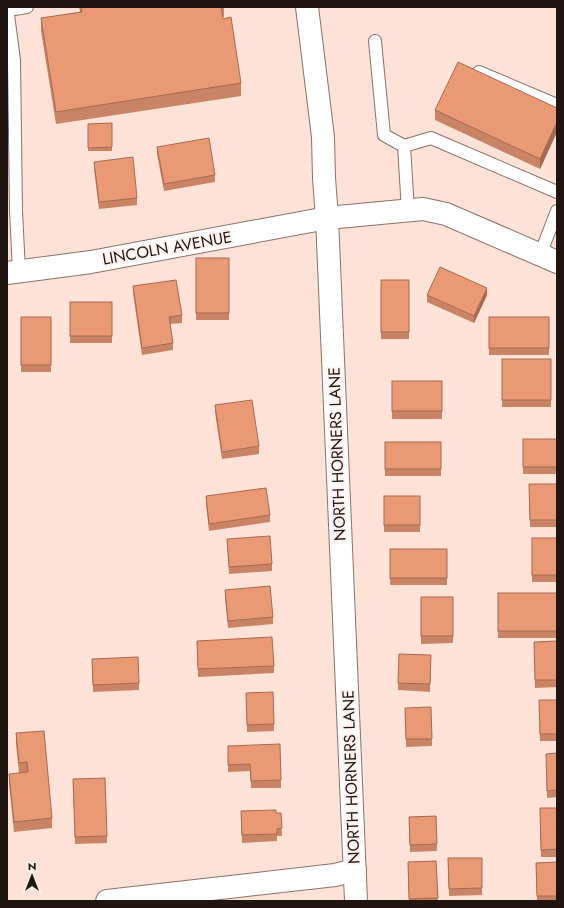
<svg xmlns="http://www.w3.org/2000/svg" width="564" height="908" font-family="Jost,sans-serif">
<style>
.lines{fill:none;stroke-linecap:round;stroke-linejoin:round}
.lane-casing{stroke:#8a7268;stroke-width:14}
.street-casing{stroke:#8a7268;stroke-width:24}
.secondary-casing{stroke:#8a7268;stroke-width:24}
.lane{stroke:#fff;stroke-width:12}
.street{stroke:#fff;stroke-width:22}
.secondary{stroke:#fff;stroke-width:22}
.wall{fill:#c98465}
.shaded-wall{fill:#a46b52}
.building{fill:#ea9975;stroke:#a46b52}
.labels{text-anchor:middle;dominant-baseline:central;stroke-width:4;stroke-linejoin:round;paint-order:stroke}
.street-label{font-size:16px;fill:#1f1612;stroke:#fff3ef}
</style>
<rect width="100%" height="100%" fill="#fee2d7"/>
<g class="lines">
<defs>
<g id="lane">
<polyline points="7,7 14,60 16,211 19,271"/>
<polyline points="8,10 27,7"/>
<polyline points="375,41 384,135 404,146 408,211"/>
<polyline points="479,72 557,105"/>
<polyline points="404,146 431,138 557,192"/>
<polyline points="540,255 557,211"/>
</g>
<g id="street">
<polyline points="7,273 91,262 327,218 423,209 446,214 557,262"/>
<polyline points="107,901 335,875 355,870"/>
</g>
<polyline id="secondary" points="307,7 323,137 324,178 327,218 356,901"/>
</defs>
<use href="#lane" class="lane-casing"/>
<use href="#street" class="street-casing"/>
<use href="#secondary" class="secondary-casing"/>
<use href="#lane" class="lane"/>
<use href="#street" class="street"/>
<use href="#secondary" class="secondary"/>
</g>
<g class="wall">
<polygon points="79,7 224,7 224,17 222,17 241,83 241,96 56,124 41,31 41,18 80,12"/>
<polygon points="557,108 557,132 540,169 435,120 435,110"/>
<polygon points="112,123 112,151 88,151 88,124"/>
<polygon points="157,147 215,175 215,182 164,191 157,154"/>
<polygon points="94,162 137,198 137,205 99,209 94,169"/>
<rect x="196" y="258" width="33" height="62"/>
<rect x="381" y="280" width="28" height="59"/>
<polygon points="133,286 182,315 182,323 170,324 173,343 173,350 142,355 133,293"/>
<polygon points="427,295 487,295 474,323 427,302"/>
<rect x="70" y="302" width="42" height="41"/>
<rect x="21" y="317" width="30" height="55"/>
<rect x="489" y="317" width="60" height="38"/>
<rect x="502" y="359" width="49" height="48"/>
<rect x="392" y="381" width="50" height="38"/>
<polygon points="215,405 259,446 259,454 222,459 215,412"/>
<rect x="523" y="439" width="34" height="35"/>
<rect x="385" y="442" width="56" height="34"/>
<polygon points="529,484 557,484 557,527 530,527"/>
<polygon points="206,496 270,515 270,522 209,531 206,504"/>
<rect x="384" y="496" width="36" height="36"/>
<rect x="532" y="538" width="25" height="44"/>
<polygon points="227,539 272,564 272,571 229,574"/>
<rect x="390" y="549" width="57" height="36"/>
<polygon points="225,590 273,617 273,624 228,628 225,597"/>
<rect x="498" y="593" width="59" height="45"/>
<polygon points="421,597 453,597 453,643 421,644"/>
<polygon points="197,641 274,666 274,673 198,677"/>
<polygon points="557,641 557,687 535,688 534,642"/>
<polygon points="92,659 139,683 139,690 93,692"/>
<polygon points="431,662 430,692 398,690 398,683"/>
<polygon points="246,693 274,724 274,731 247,732"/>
<polygon points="539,700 557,700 557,741 540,741"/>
<polygon points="405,708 432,739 432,746 406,747"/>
<polygon points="16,733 52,818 52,828 14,832 9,784 9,774 19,773 16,744"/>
<polygon points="228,746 281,780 281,788 251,788 250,771 228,772"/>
<polygon points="557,753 557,797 547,798 546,761"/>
<polygon points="73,779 107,836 107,843 75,844"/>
<polygon points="540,808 557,808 557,857 541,857"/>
<polygon points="241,811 276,813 281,813 282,836 277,836 277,841 242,843"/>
<polygon points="436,816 437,851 410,852 409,817"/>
<polygon points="448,858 482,858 482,895 449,896"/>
<polygon points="436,861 438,901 409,901 408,862"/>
<polygon points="557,862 557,901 537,901 536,863"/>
</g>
<g class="shaded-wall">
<polygon points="557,122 557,132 540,169 540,159"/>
<polygon points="487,288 487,295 474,323 474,316"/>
</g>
<g class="building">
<polygon points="81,7 221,7 223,19 231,17 241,83 56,112 41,18 82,12"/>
<polygon points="458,62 557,108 557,122 540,159 435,110"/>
<polygon points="112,123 112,147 88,148 88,124"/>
<polygon points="209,138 215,175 164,184 157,147"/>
<polygon points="133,157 137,198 99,202 94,162"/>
<rect x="196" y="258" width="33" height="55"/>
<polygon points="440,267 487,288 474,316 427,295"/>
<polygon points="176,280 182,315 169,317 173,343 142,348 133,286"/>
<rect x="381" y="280" width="28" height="52"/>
<rect x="70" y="302" width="42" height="34"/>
<rect x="21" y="317" width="30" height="48"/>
<rect x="489" y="317" width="60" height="31"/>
<rect x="502" y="359" width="49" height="41"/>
<rect x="392" y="381" width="50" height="30"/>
<polygon points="252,400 259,446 222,452 215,405"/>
<rect x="523" y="439" width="34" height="28"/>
<rect x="385" y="442" width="56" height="27"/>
<polygon points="529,484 557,484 557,520 530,520"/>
<polygon points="266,488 270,515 209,524 206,496"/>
<rect x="384" y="496" width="36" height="29"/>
<polygon points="270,536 272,564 229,567 227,539"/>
<rect x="532" y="538" width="25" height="37"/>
<rect x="390" y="549" width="57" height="29"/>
<polygon points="270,586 273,617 228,621 225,590"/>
<rect x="498" y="593" width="59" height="38"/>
<rect x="421" y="597" width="32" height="39"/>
<polygon points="272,637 274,666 198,669 197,641"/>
<polygon points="557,641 557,680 535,680 534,642"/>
<polygon points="399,654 431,655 430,684 398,683"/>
<polygon points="138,657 139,683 93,685 92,659"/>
<polygon points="273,692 274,724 247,725 246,693"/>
<polygon points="539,700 557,700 557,734 540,734"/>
<polygon points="431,707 432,739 406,739 405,708"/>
<polygon points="44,731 52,818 14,822 9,774 28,772 27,762 19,763 16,733"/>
<polygon points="280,744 281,780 251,781 250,764 228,765 228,746"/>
<polygon points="557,753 557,790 547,791 546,754"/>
<polygon points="105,778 107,836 75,837 73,779"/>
<polygon points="540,808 557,808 557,849 541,850"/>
<polygon points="276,810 276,813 281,813 282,828 277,829 277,834 242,835 241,811"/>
<polygon points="436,816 437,844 410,845 409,817"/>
<polygon points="448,858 482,858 482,888 449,889"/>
<polygon points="436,861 438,898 409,899 408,862"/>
<polygon points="557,862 557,896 537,896 536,863"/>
</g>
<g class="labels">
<g class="street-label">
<text transform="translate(167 248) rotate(-10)">LINCOLN AVENUE</text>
<text transform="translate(337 454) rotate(-92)">NORTH HORNERS LANE</text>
<text transform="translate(351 777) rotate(-92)">NORTH HORNERS LANE</text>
</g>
</g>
<rect width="564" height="908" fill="none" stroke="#1f1612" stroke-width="16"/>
<g transform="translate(32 876)" stroke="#fff3ef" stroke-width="3" paint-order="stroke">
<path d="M0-3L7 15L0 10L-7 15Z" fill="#1f1612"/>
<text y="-6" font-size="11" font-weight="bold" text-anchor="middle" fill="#1f1612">N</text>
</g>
</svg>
